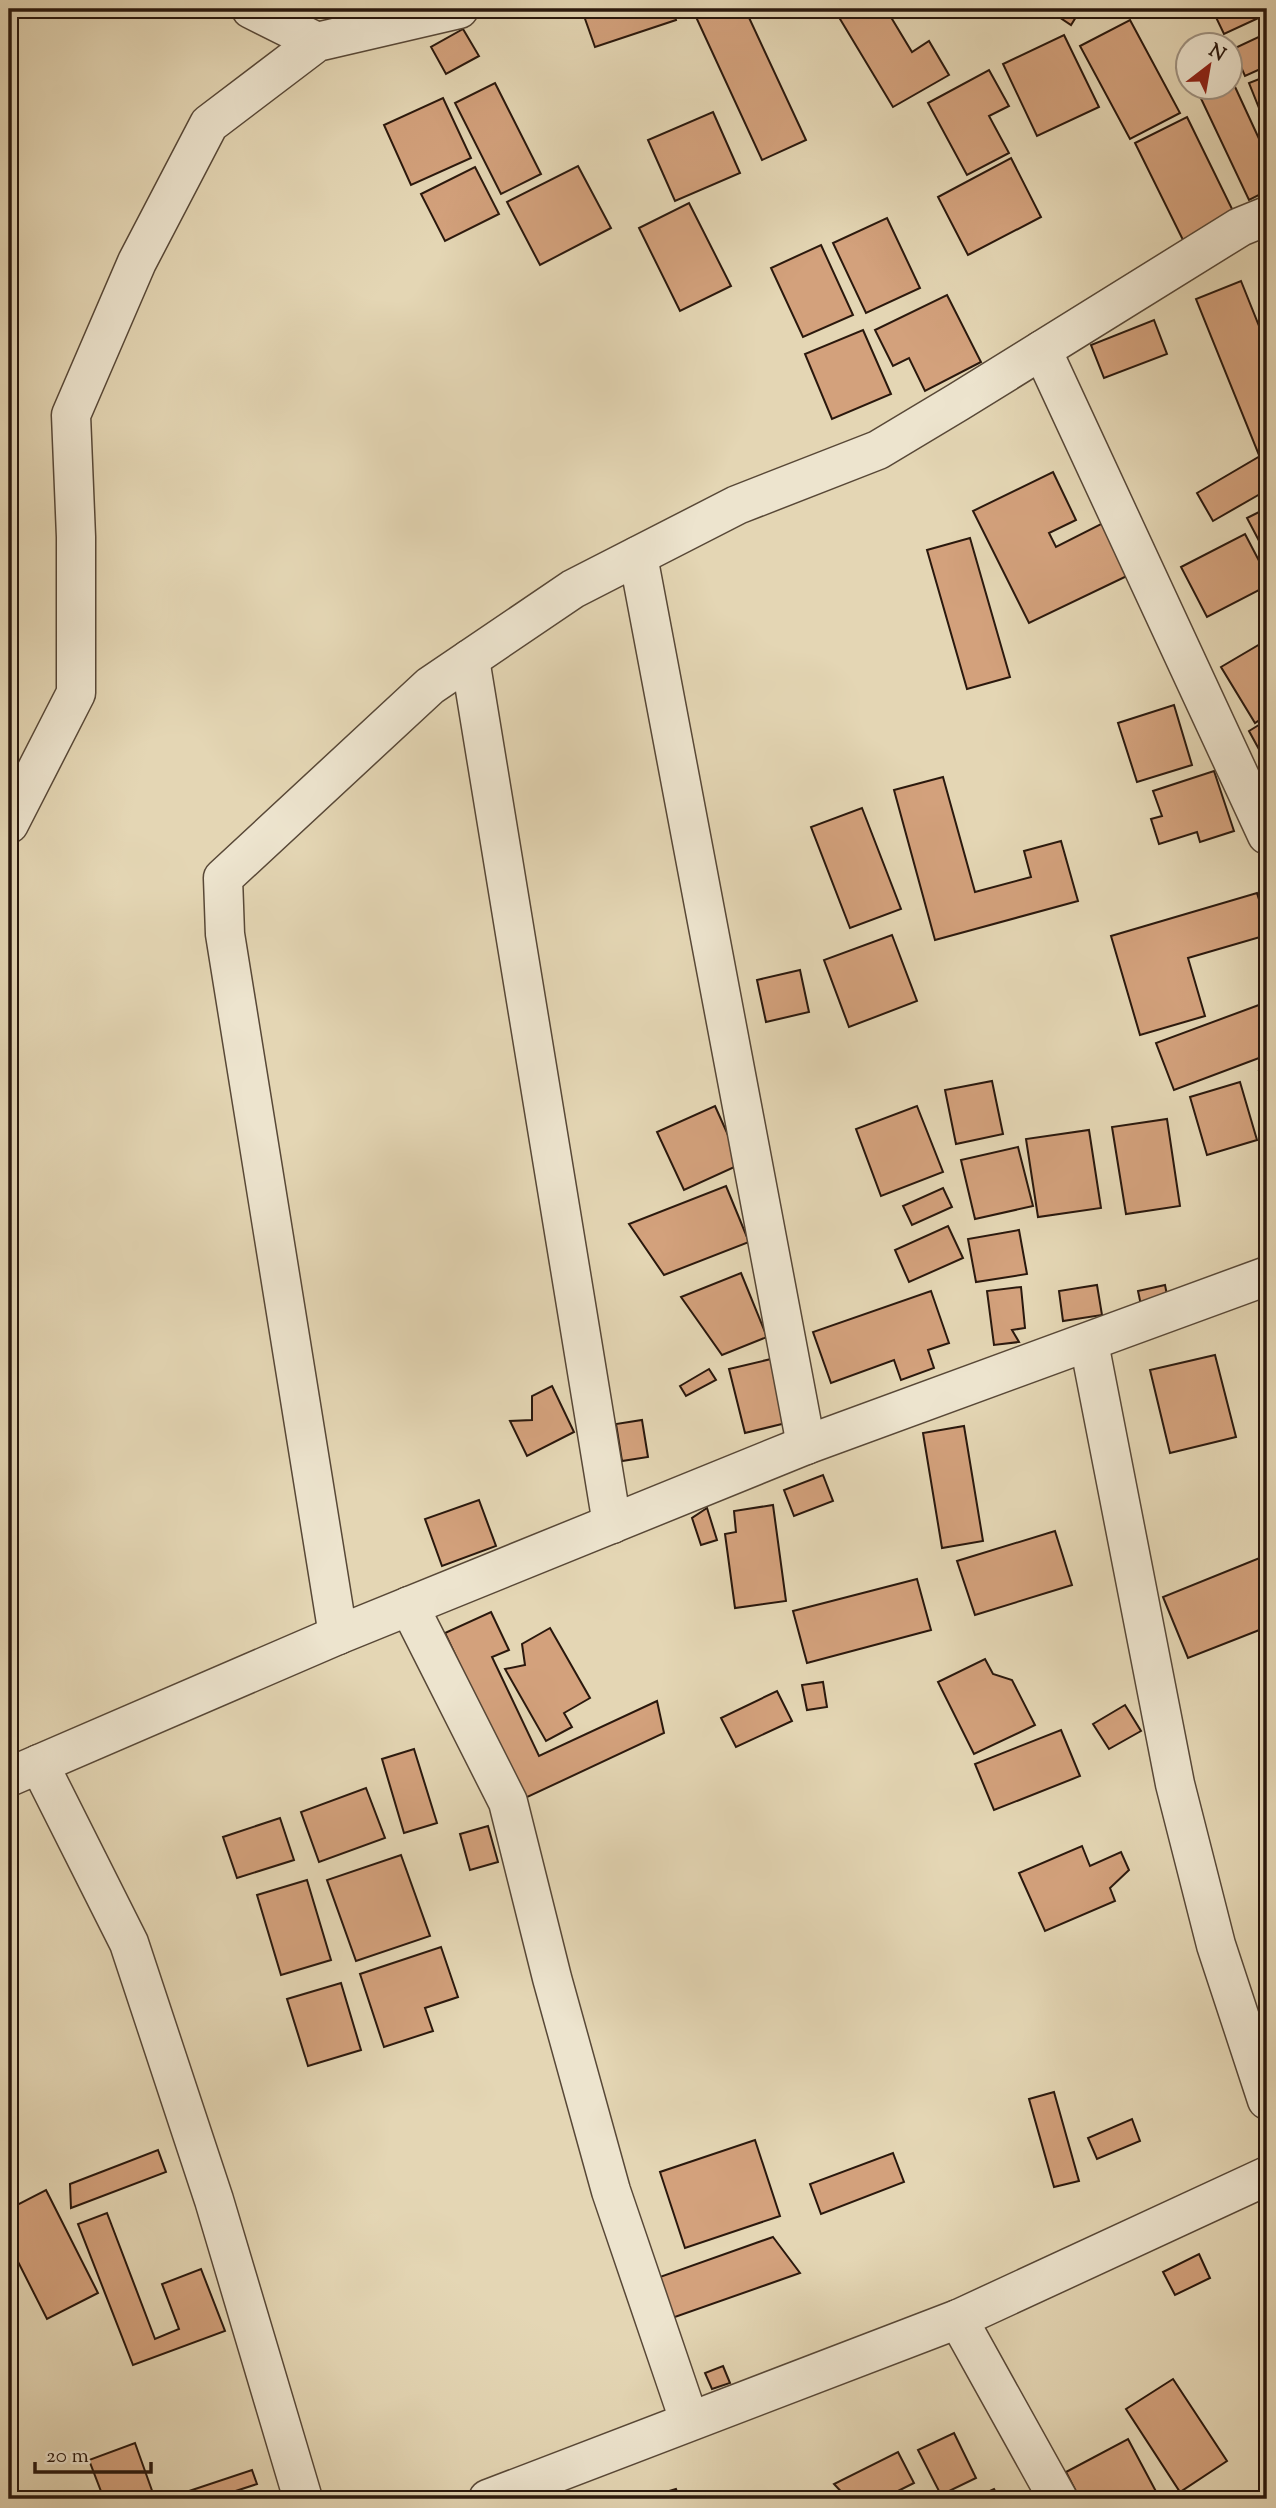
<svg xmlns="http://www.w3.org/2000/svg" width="1276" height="2508" font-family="'Sorts Mill Goudy',serif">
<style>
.building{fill:#d3a17c;stroke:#2a180d;stroke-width:2}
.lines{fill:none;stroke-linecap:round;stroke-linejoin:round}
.minor-casing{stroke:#584837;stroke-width:41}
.minor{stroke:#ede4ce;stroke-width:38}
</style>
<rect width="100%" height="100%" fill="#e4d6b4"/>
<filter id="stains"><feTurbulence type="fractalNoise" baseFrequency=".00286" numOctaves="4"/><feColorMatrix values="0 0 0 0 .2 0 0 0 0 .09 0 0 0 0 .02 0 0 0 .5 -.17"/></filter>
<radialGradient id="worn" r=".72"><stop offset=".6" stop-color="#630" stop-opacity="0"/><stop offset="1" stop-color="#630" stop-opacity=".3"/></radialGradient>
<g class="building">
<polygon points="606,9 673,9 676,20 595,47 584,16"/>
<polygon points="714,9 745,9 806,140 762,160 696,17"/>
<polygon points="834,9 886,9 912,52 929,41 949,75 893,107"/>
<polygon points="1047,9 1081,9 1071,25"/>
<polygon points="1212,9 1267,9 1267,14 1224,34"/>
<polygon points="1130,20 1180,113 1130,139 1080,46"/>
<polygon points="463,29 479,56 446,74 431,47"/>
<polygon points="1267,33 1267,66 1245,76 1233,49"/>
<polygon points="1064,35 1099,107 1037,136 1003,64"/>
<polygon points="989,70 1009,106 989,116 1009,153 967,175 928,103"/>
<polygon points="1230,76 1267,156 1267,191 1249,200 1196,88 1230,88"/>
<polygon points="1267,76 1267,128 1249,83"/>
<polygon points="495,83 541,174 501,194 455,103"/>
<polygon points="443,98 471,158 411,185 384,125"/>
<polygon points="713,112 740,173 675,201 648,140"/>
<polygon points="1187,117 1235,215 1183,240 1135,143"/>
<polygon points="1011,158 1041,217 968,255 938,197"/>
<polygon points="578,166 611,228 540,265 507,202"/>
<polygon points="475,167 499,214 445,241 421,194"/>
<polygon points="689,203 731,286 680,311 639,228"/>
<polygon points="887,218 920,288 866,313 833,243"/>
<polygon points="821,245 853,315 803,337 771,268"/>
<polygon points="1241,281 1267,346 1267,451 1259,455 1196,299"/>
<polygon points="947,295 981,362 925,391 909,358 893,366 875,330"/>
<polygon points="1154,320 1167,354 1104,378 1091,345"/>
<polygon points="863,330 891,394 832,419 805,354"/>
<polygon points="1267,452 1267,490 1213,521 1197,493"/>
<polygon points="1053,472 1076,520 1049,533 1056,547 1103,523 1129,575 1029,623 973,511"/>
<polygon points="1267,508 1267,556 1247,518"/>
<polygon points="1245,534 1267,576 1267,586 1207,617 1181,567"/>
<polygon points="970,538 1010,677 967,689 927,550"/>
<polygon points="1267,640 1267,715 1255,723 1221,667"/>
<polygon points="1174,705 1192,765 1137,782 1118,723"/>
<polygon points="1267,720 1267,764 1249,731"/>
<polygon points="1214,771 1234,831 1200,842 1197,832 1159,844 1151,819 1162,816 1153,791"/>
<polygon points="943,777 975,892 1031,877 1024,851 1061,841 1078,901 935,940 894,790"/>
<polygon points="862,808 901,909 850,928 811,827"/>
<polygon points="1257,893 1267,926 1267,935 1188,958 1205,1016 1140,1035 1111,936"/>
<polygon points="892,935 917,1001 849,1027 824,960"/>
<polygon points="800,970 809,1012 766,1022 757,980"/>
<polygon points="1267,1002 1267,1055 1174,1090 1156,1043"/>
<polygon points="1267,1069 1267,1096 1259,1071"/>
<polygon points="992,1081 1003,1134 956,1144 945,1090"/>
<polygon points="1240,1082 1257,1140 1207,1155 1190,1097"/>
<polygon points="715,1106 741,1164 684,1190 657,1132"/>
<polygon points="917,1106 943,1172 881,1196 856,1129"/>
<polygon points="1167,1119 1180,1206 1126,1214 1112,1127"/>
<polygon points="1089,1130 1101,1208 1038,1217 1026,1139"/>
<polygon points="1018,1147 1033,1206 975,1219 961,1160"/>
<polygon points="726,1186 749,1242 664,1275 629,1224"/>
<polygon points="943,1188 952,1207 912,1225 903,1206"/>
<polygon points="948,1226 963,1258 909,1282 895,1250"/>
<polygon points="1019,1230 1027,1274 976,1282 968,1239"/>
<polygon points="741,1273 767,1337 722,1355 681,1297"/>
<polygon points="1097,1285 1102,1315 1063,1321 1059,1291"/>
<polygon points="1165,1285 1169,1305 1142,1310 1138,1291"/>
<polygon points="1021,1287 1025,1328 1012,1330 1019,1342 994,1345 987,1291"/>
<polygon points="931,1291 949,1343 928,1350 934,1368 901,1380 894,1360 831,1383 813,1332"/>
<polygon points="1215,1355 1236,1437 1170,1453 1150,1370"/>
<polygon points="771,1359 786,1423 745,1433 729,1369"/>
<polygon points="709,1369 716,1380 686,1396 680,1386"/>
<polygon points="552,1386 574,1432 527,1456 510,1421 532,1420 532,1396"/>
<polygon points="642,1420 648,1457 622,1461 616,1424"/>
<polygon points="964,1426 983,1541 942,1548 923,1433"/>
<polygon points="823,1475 833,1501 794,1516 784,1490"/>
<polygon points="479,1500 496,1546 442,1566 425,1519"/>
<polygon points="773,1505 786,1601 735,1608 725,1534 736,1532 734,1511"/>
<polygon points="707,1508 717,1540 701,1545 692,1518"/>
<polygon points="1055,1531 1072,1585 975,1615 957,1561"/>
<polygon points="1267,1555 1267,1627 1188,1658 1163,1597"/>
<polygon points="917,1579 931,1630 807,1663 793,1611"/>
<polygon points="491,1612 509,1650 492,1657 539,1756 657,1701 664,1733 523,1799 445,1633"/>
<polygon points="550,1628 590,1698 564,1713 572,1727 546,1741 505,1669 525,1665 522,1644"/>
<polygon points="985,1659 993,1674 1012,1680 1035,1725 974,1754 938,1682"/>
<polygon points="823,1682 827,1707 807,1710 802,1685"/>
<polygon points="777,1691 792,1721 736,1747 721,1718"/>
<polygon points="1125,1705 1141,1731 1109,1749 1093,1724"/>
<polygon points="1061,1730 1080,1776 994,1810 975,1764"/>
<polygon points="414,1749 437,1823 404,1833 382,1759"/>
<polygon points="366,1788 385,1838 319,1862 301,1812"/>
<polygon points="280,1818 294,1860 237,1878 223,1837"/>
<polygon points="488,1826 498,1862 470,1870 460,1834"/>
<polygon points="1082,1846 1090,1866 1121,1852 1129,1870 1110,1888 1115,1901 1045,1931 1019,1873"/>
<polygon points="401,1855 430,1936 356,1961 327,1880"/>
<polygon points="307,1880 331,1960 281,1975 257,1895"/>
<polygon points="441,1947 458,1997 425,2008 433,2031 384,2047 360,1974"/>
<polygon points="341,1983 361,2050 308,2066 287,1999"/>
<polygon points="1054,2092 1079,2181 1054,2187 1029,2099"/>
<polygon points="1132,2119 1140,2141 1097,2159 1088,2138"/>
<polygon points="755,2140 780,2216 685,2248 660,2172"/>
<polygon points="158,2150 166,2172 71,2208 70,2184"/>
<polygon points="893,2153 904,2182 821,2214 810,2184"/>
<polygon points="46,2190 98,2293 47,2319 9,2244 9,2209"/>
<polygon points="107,2213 155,2339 179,2329 162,2284 201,2269 225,2331 133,2365 78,2224"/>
<polygon points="773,2237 800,2273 672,2318 657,2278"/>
<polygon points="1199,2254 1210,2278 1175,2295 1163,2272"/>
<polygon points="723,2366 730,2383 712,2389 705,2373"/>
<polygon points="1173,2379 1227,2461 1180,2492 1126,2409"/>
<polygon points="954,2433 976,2478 941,2495 918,2450"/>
<polygon points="1128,2439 1160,2499 1080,2499 1066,2472"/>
<polygon points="135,2443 155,2499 104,2499 89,2460"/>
<polygon points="898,2452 914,2483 882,2499 848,2499 834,2484"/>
<polygon points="252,2470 257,2484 211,2499 183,2499 183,2493"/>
<polygon points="676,2489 680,2499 653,2499 652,2496"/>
<polygon points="994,2489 999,2499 972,2499"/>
</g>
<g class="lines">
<defs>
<g id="minor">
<polyline points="251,9 317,42"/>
<polyline points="1042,350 1267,835"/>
<polyline points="638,556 806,1445"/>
<polyline points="470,659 612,1524"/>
<polyline points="9,824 76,693 76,537 71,415 137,262 209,124 317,42 459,9"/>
<polyline points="1089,1343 1175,1784 1216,1945 1267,2100"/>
<polyline points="409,1606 508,1802 552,1978 611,2191 689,2420"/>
<polyline points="338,1635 225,934 223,878 430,686 573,589 737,505 878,450 958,402 1240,227 1267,216"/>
<polyline points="39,1764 129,1943 214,2200 303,2499"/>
<polyline points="9,1777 338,1635 806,1445 1267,1276"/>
<polyline points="958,2319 1058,2499"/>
<polyline points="488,2499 958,2319 1267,2176"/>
</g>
</defs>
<use href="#minor" class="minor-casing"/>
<use href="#minor" class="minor"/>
</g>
<rect width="1276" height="2508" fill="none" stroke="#e4d6b4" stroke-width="35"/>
<rect x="10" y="10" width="1255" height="2487" fill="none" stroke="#2a180d" stroke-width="3.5"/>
<rect x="18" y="18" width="1241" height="2473" fill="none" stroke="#2a180d" stroke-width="2"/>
<g transform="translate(1209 66) rotate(31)"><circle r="33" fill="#ede4ce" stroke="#9f9281" stroke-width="2"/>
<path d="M0-5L12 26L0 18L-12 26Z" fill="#8f2418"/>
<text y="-10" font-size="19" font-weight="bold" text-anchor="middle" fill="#2a180d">N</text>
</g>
<path d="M35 2462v10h116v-10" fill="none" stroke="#2a180d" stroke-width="3.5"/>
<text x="46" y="2462" font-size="21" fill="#2a180d" stroke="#ede4ce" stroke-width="5" paint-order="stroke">20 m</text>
<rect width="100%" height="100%" filter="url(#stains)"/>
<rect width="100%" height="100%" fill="url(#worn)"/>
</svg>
